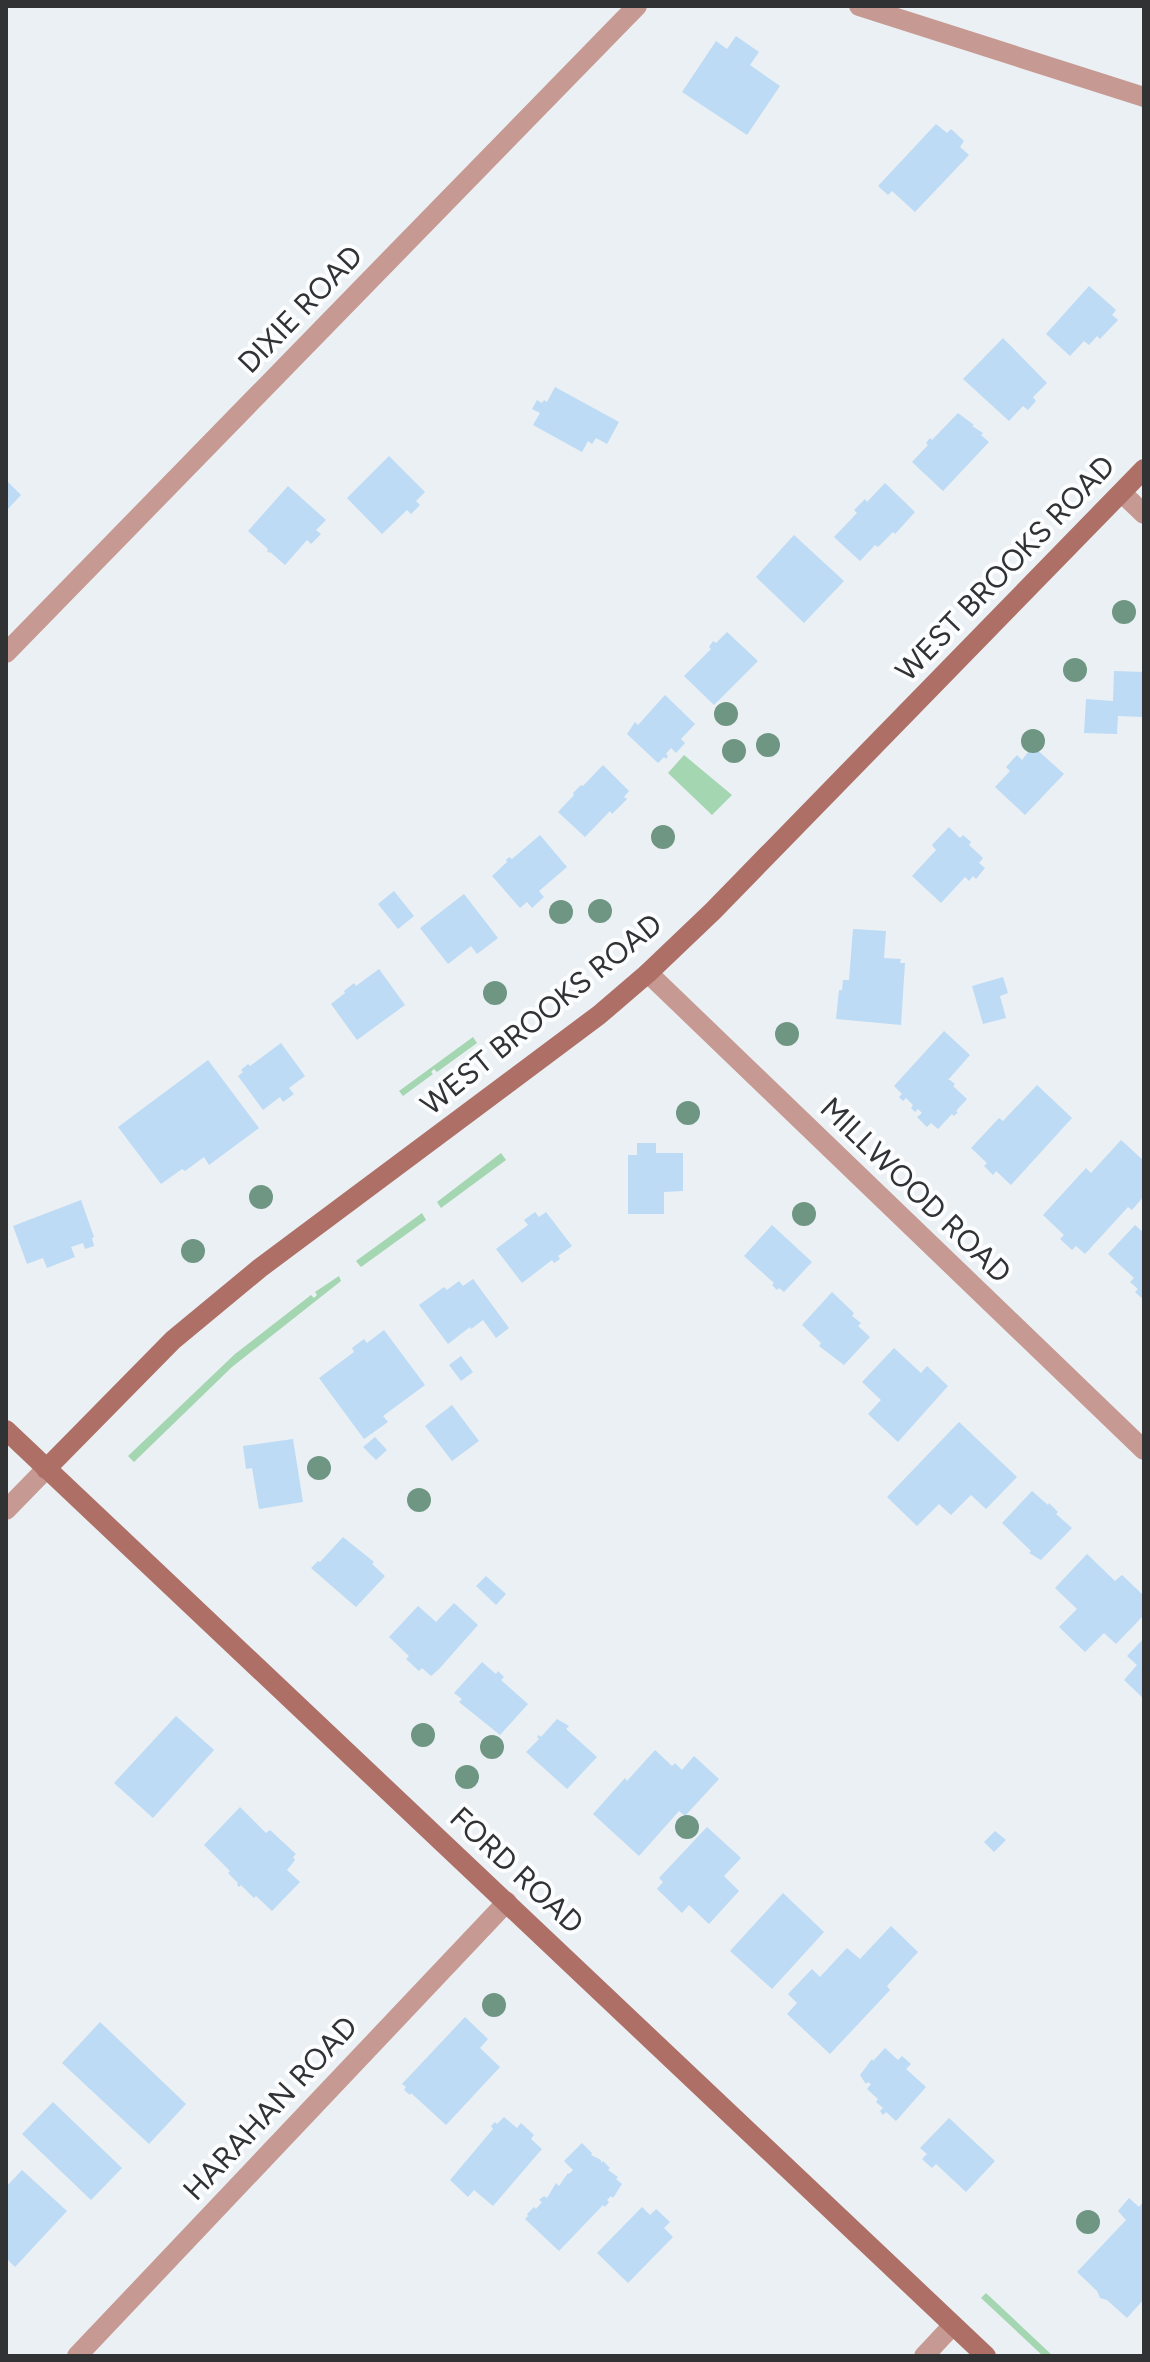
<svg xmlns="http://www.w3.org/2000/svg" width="1150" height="2362" font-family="Figtree,sans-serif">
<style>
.green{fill:#a4d6b1}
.building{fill:#bddbf5}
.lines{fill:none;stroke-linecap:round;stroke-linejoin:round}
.street{stroke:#c69a93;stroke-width:20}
.secondary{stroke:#ae7066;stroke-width:20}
.tree{fill:#6f9683}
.labels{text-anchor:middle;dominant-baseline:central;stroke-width:8;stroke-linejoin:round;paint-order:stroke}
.street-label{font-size:30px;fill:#303233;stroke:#fbfdff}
</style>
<rect width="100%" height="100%" fill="#ebf0f4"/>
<g class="green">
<polygon points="684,755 732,795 712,815 668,773"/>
<polygon points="473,1037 477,1043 437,1072 434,1069 431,1072 433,1074 403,1096 399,1091"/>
<polygon points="501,1153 506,1160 441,1208 437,1202"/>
<polygon points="422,1213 426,1220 361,1267 356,1261"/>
<polygon points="339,1276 341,1281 232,1367 134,1462 128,1456 235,1354 311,1295 314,1298 317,1295 315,1292"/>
<polygon points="986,2293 1053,2356 1043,2356 981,2298"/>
</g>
<g class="building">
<polygon points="736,36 759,52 750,65 780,86 747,135 682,92 716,41 727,49"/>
<polygon points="936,124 947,133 951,129 964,141 960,147 969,155 915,212 892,191 888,195 878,186"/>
<polygon points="1089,286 1116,310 1112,315 1118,320 1100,339 1097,336 1089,345 1084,341 1070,356 1046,334"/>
<polygon points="1003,338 1047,383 1033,397 1036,401 1028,410 1023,406 1009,421 963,379"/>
<polygon points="555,387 619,422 607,444 596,438 592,444 588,441 582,452 533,425 540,413 532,409 537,400 542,403 544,400 547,402"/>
<polygon points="958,413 974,425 972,426 983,433 981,435 989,442 943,491 912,462 928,445 926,443 930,438 932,440"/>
<polygon points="389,456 425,492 416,501 420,505 411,514 407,510 382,534 347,498"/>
<polygon points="6,480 21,495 6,511"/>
<polygon points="885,483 915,512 895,534 893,532 878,547 875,545 860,561 834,537 857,513 854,510 865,499 867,502"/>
<polygon points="288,486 326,520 316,530 321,534 311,544 307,540 285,565 270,552 269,553 267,551 268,549 248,531"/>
<polygon points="794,535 844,581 804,623 756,577"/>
<polygon points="727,632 758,661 714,705 684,676 711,649 709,647 713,641 716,643"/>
<polygon points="1114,671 1144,672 1144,717 1118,716 1117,734 1084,733 1086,699 1113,701"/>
<polygon points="665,695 695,724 681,739 685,743 676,753 671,748 666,754 668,756 666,759 664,757 658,763 627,734 635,722 638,725"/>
<polygon points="1033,746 1064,774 1025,815 995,787 1010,771 1006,767 1017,755 1022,760"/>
<polygon points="603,765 629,791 624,797 627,799 612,814 610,811 585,837 558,812 574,795 573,793 581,785 583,786"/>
<polygon points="949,827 960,838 963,835 971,842 969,845 983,858 979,863 985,868 976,879 973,876 969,881 965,877 941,903 912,876 936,850 932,845"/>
<polygon points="540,835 567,867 539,891 544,897 532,908 527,902 520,908 492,876 507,862 506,860 509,857 512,859"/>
<polygon points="394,891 414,916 398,929 378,904"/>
<polygon points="464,894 498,938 477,954 471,946 448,964 420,928"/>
<polygon points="853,929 886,931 884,958 901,959 900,963 905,963 901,1025 836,1019 839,990 842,990 843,980 849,980"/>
<polygon points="379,969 405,1005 357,1040 331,1004 345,993 344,991 354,983 356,986"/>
<polygon points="1003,977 1008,993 1000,996 1006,1018 983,1024 972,986"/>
<polygon points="944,1031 970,1055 948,1080 950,1080 955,1084 953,1086 967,1099 956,1111 958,1112 954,1116 952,1114 938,1129 931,1123 927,1127 917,1117 922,1113 918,1109 915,1112 911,1108 913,1105 906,1098 903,1101 899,1097 902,1094 894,1086"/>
<polygon points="281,1043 305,1076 289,1088 294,1094 283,1102 280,1097 263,1110 238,1076 243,1072 241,1070 248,1064 250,1066"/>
<polygon points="208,1060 259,1128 209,1165 204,1157 185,1171 182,1169 161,1184 118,1127"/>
<polygon points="1037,1085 1072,1118 1011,1185 996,1171 993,1175 984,1166 987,1163 971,1148 999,1118 1003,1121"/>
<polygon points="1121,1140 1144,1161 1144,1196 1132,1210 1128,1207 1085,1254 1076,1246 1072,1250 1060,1239 1064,1235 1043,1215 1086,1168 1091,1173"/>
<polygon points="637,1143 656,1143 656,1153 683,1153 683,1191 664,1192 664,1214 628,1214 628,1155 637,1155"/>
<polygon points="81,1200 94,1237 92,1238 94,1246 85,1249 83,1243 71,1247 75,1257 47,1268 43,1258 27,1264 13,1226"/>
<polygon points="535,1212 539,1217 546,1212 572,1246 558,1256 560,1259 554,1263 552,1260 522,1283 496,1249 528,1225 524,1220"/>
<polygon points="772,1225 812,1262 784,1292 779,1288 777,1290 772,1285 774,1283 744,1256"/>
<polygon points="1135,1225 1144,1233 1144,1300 1135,1292 1138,1289 1130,1282 1134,1278 1108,1254"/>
<polygon points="473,1279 509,1328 496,1338 483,1320 471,1329 470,1327 448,1344 419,1305 444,1287 447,1290 459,1281 463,1286"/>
<polygon points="832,1292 854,1313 852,1316 861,1323 858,1326 870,1337 844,1365 819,1346 821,1343 802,1325"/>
<polygon points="384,1330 425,1385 383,1416 388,1422 364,1439 319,1378 354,1352 352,1348 364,1339 367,1343"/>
<polygon points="894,1348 921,1373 927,1366 948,1386 898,1442 868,1414 881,1400 862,1382"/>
<polygon points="461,1356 473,1372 461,1381 449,1365"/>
<polygon points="452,1405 479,1441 452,1461 425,1426"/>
<polygon points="959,1422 1017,1477 986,1509 971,1495 951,1515 939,1504 917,1526 887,1497"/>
<polygon points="375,1437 387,1450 376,1460 363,1447"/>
<polygon points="293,1439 303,1502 259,1509 252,1468 246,1469 243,1446"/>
<polygon points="1032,1491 1048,1505 1049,1503 1058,1512 1056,1514 1072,1528 1041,1560 1029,1553 1031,1551 1002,1523"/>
<polygon points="343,1537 374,1562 372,1564 385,1576 356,1607 311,1568 318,1561 320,1562"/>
<polygon points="1087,1554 1115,1581 1122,1575 1144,1596 1144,1615 1116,1644 1104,1633 1085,1652 1059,1627 1077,1609 1055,1588"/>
<polygon points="486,1576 506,1594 496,1605 476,1586"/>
<polygon points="454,1603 478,1625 439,1669 431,1676 422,1668 419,1671 406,1659 409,1656 389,1637 418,1606 436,1622"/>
<polygon points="1144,1638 1144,1699 1124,1680 1137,1665 1127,1656"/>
<polygon points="482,1662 496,1674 498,1671 504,1677 501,1680 528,1704 500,1735 459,1702 462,1699 454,1693"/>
<polygon points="176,1716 214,1750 153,1818 114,1783"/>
<polygon points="557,1719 569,1726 566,1729 597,1757 567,1789 526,1752 539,1739 537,1737 539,1735 541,1737"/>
<polygon points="655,1750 672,1766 675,1763 682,1770 694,1756 719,1779 685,1816 679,1811 639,1856 593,1814 625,1778 627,1781"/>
<polygon points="240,1807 266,1833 270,1830 296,1854 293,1857 295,1860 287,1870 300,1882 272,1911 256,1896 254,1898 241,1885 239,1887 237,1885 238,1883 228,1873 230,1871 204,1845"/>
<polygon points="707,1827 741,1858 724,1876 739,1891 709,1924 689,1905 682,1913 657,1889 663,1882 659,1878"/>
<polygon points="995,1831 1006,1840 994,1852 984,1842"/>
<polygon points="783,1893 824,1932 772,1989 730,1951"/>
<polygon points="891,1926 918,1952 887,1986 890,1990 830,2054 787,2014 797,2003 788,1994 812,1969 820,1977 847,1948 860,1959"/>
<polygon points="465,2017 488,2039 480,2048 500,2067 446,2125 411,2093 410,2095 404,2090 406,2087 402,2084"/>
<polygon points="100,2022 186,2104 149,2144 62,2063"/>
<polygon points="885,2048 898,2060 902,2056 911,2064 906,2069 926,2087 896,2121 886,2112 883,2115 880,2111 883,2108 876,2102 878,2099 867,2089 871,2084 868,2082 866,2084 860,2075 872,2059 873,2061"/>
<polygon points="53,2102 122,2168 91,2200 22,2134"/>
<polygon points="504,2117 517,2128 521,2123 534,2135 531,2139 542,2149 493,2206 474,2190 468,2197 450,2180 493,2129 491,2126 495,2122 497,2124"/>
<polygon points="949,2118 995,2161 966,2192 936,2164 932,2168 922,2159 927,2154 920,2148"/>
<polygon points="582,2143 592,2153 591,2155 601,2160 601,2163 603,2161 610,2168 608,2170 618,2177 616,2179 622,2184 613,2198 611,2196 607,2200 609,2202 605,2207 603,2205 559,2251 525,2219 528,2216 527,2214 534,2207 536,2209 542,2202 539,2200 544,2196 547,2198 556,2183 559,2186 568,2173 569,2174 573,2170 564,2161"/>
<polygon points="22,2170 67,2211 15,2267 6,2258 6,2187"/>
<polygon points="1129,2198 1139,2207 1144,2201 1144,2299 1127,2318 1107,2300 1100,2298 1097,2291 1077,2272 1126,2220 1118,2211"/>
<polygon points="642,2207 650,2215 656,2209 670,2222 664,2228 673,2237 628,2283 597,2253"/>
</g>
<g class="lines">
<g class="street">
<polyline points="859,6 1144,97"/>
<polyline points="1122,493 1144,514"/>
<polyline points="6,653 637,6"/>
<polyline points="648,973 1144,1450"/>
<polyline points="6,1510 46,1469"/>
<polyline points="77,2356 507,1902"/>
<polyline points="924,2356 953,2325"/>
</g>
<g class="secondary">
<polyline points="6,1430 986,2356"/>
<polyline points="46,1469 173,1340 260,1268 599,1015 648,973 713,911 1144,469"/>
</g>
</g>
<g class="tree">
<circle cx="1124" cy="612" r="12"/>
<circle cx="1075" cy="670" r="12"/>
<circle cx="726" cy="714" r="12"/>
<circle cx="1033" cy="741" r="12"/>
<circle cx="768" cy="745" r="12"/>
<circle cx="734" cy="751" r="12"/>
<circle cx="663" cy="837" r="12"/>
<circle cx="600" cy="911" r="12"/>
<circle cx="561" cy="912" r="12"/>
<circle cx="495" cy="993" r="12"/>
<circle cx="787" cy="1034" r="12"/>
<circle cx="688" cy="1113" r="12"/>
<circle cx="261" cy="1197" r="12"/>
<circle cx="804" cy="1214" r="12"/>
<circle cx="193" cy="1251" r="12"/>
<circle cx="319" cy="1468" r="12"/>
<circle cx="419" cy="1500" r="12"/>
<circle cx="423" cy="1735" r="12"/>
<circle cx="492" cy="1747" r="12"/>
<circle cx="467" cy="1777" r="12"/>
<circle cx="687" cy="1827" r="12"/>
<circle cx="494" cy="2005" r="12"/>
<circle cx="1088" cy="2222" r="12"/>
</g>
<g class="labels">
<g class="street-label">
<text transform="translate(300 309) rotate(-46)">DIXIE ROAD</text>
<text transform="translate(1005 568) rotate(-46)">WEST BROOKS ROAD</text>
<text transform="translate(541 1014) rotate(-39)">WEST BROOKS ROAD</text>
<text transform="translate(916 1190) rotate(44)">MILLWOOD ROAD</text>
<text transform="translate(517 1870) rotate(43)">FORD ROAD</text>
<text transform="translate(270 2108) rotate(-47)">HARAHAN ROAD</text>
</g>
</g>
<rect width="1150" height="2362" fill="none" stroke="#303233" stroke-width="16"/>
</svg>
